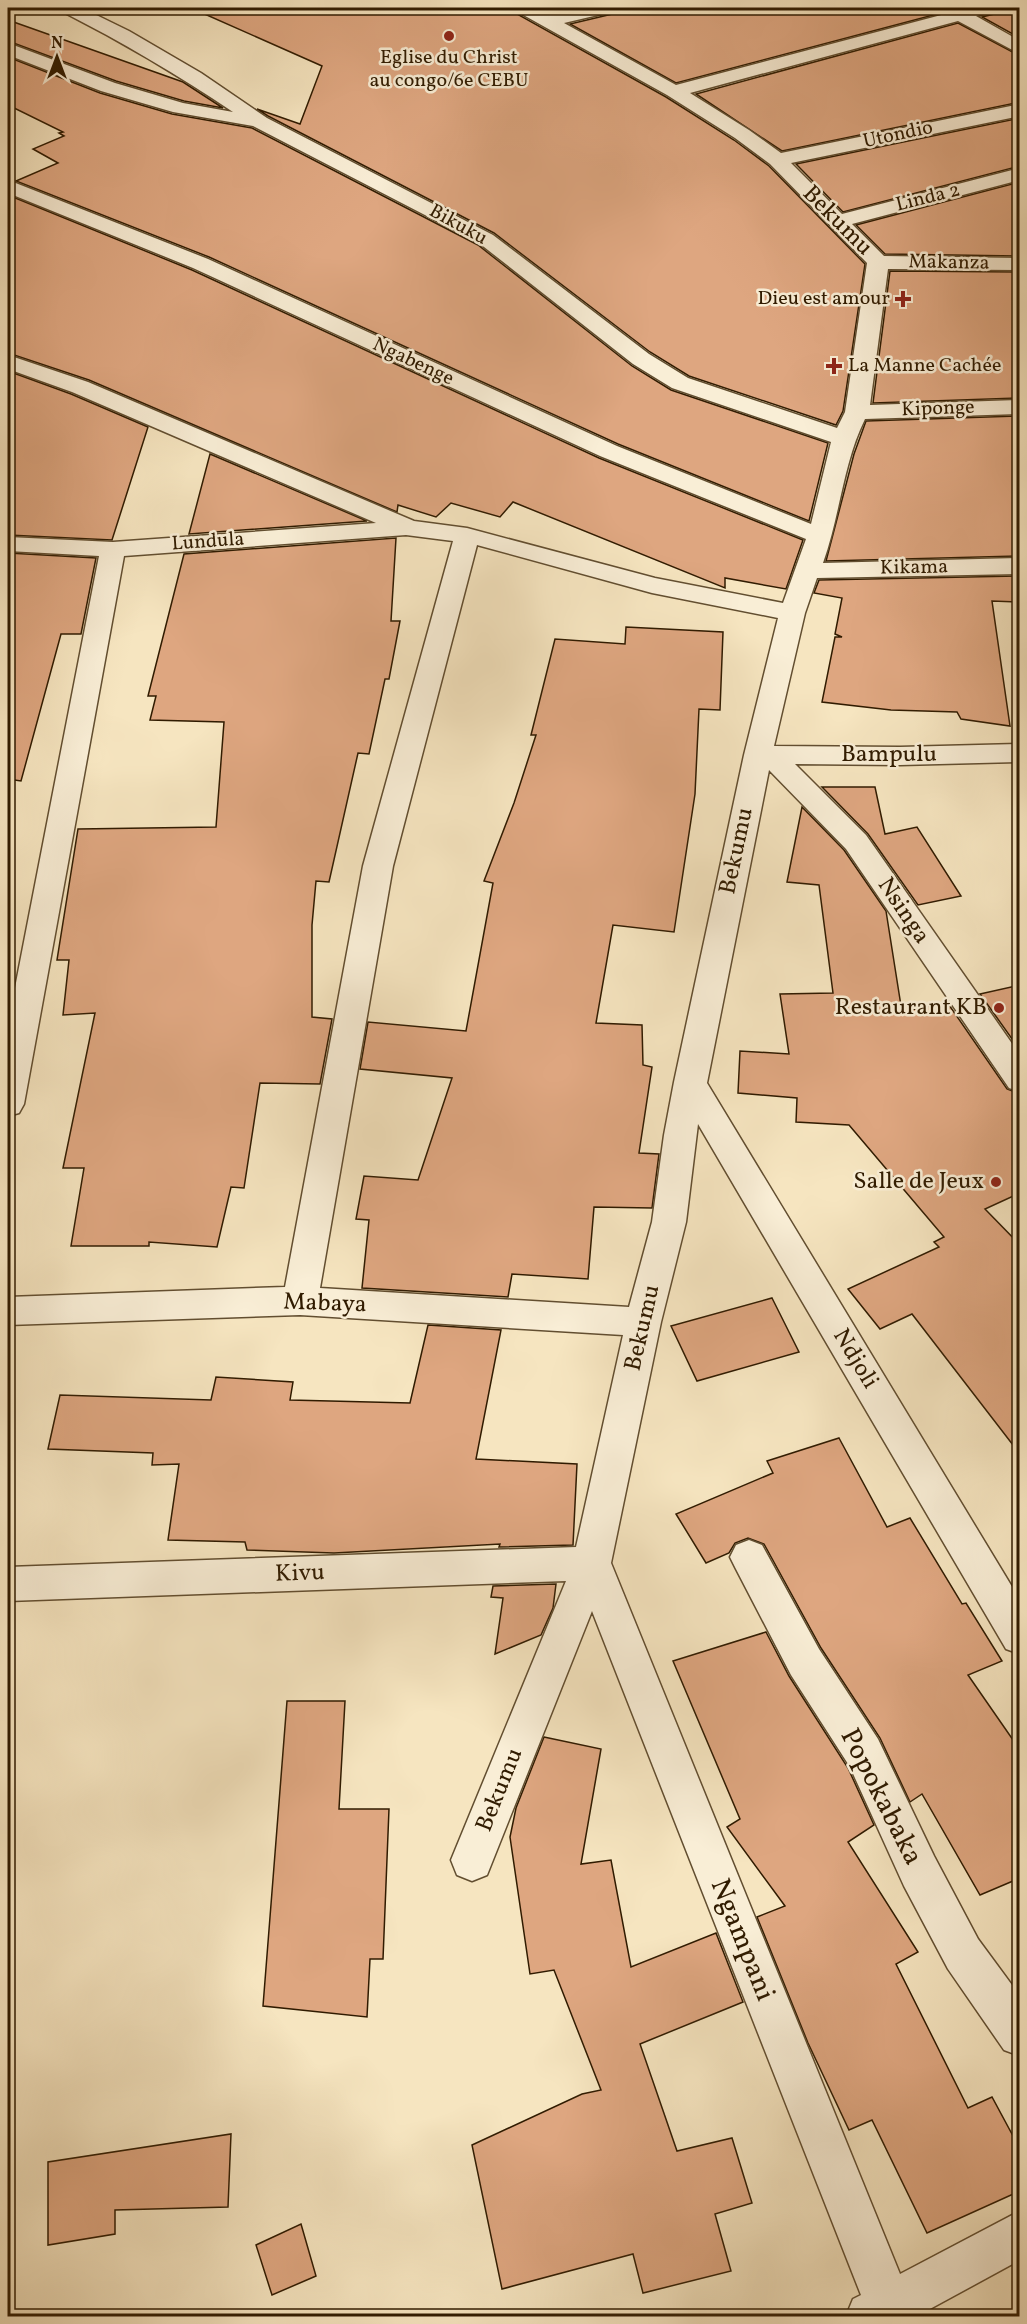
<svg xmlns="http://www.w3.org/2000/svg" width="1027" height="2324" font-family="Vollkorn,serif">
<style>
.building{fill:#dea680;stroke:#301b00;stroke-width:1.5}
.lines{fill:none;stroke-linecap:round;stroke-linejoin:round}
.minor-casing{stroke:#624e30;stroke-width:3}
.minor{fill:#f9eed6;fill-rule:evenodd}
.poi-dot{fill:#8f2418;stroke:#f9eed6;stroke-width:2}
.labels{text-anchor:middle;dominant-baseline:central;stroke-width:5;stroke-linejoin:round;paint-order:stroke}
.far-poi-label{font-size:20px;fill:#301b00;stroke:#f9eed6}
.far-street-label{font-size:20px;fill:#301b00;stroke:#f9eed6}
.street-label{font-size:24px;fill:#301b00;stroke:#f9eed6}
.poi-label{font-size:24px;fill:#301b00;stroke:#f9eed6;text-anchor:end}
.near-street-label{font-size:28px;fill:#301b00;stroke:#f9eed6}
</style>
<rect width="100%" height="100%" fill="#f6e5c0"/>
<filter id="stains"><feTurbulence type="fractalNoise" baseFrequency=".00333" numOctaves="4"/><feColorMatrix values="0 0 0 0 .2 0 0 0 0 .09 0 0 0 0 .02 0 0 0 .5 -.17"/></filter>
<radialGradient id="worn" r=".72"><stop offset=".6" stop-color="#630" stop-opacity="0"/><stop offset="1" stop-color="#630" stop-opacity=".3"/></radialGradient>
<g class="building">
<polygon points="191,8 513,8 517,14 666,97 734,140 769,166 865,264 843,411 836,425 689,376 650,352 494,233 268,116 257,109 300,124 322,66"/>
<polygon points="616,8 937,8 941,13 676,83 570,24 612,14"/>
<polygon points="998,8 1020,8 1020,38 982,17 994,14"/>
<polygon points="8,20 183,82 223,108 184,101 116,81 8,41"/>
<polygon points="958,23 1020,56 1020,102 782,151 696,94"/>
<polygon points="8,57 100,93 172,114 252,128 478,245 632,366 671,390 828,443 809,521 618,444 209,257 16,181 58,163 33,149 64,136 59,133 63,132 8,105"/>
<polygon points="1020,118 1020,166 843,212 796,164"/>
<polygon points="1020,182 1020,256 885,254 856,225"/>
<polygon points="8,195 192,270 599,458 803,540 786,589 725,578 725,588 513,502 500,517 451,503 436,517 398,505 397,512 89,380 8,353"/>
<polygon points="890,271 1020,272 1020,398 873,403"/>
<polygon points="8,371 71,394 148,427 112,540 8,535"/>
<polygon points="1020,416 1020,556 826,561 854,454 866,421"/>
<polygon points="210,454 367,521 189,534"/>
<polygon points="396,538 391,621 400,621 389,679 385,679 369,754 358,753 329,882 316,881 312,925 312,1017 332,1019 320,1084 260,1083 244,1188 231,1187 217,1247 149,1242 149,1246 71,1246 84,1168 63,1168 95,1013 63,1015 69,960 57,960 78,829 216,827 224,722 150,720 156,696 148,696 184,554"/>
<polygon points="8,553 96,558 81,634 61,634 21,781 8,779"/>
<polygon points="1020,576 1020,602 992,601 1010,726 961,719 957,712 891,710 822,702 835,637 842,637 835,634 842,598 814,593 819,580"/>
<polygon points="626,627 723,632 720,710 699,709 695,794 674,932 613,925 596,1023 642,1025 643,1065 652,1067 639,1153 659,1154 652,1208 594,1207 588,1279 512,1274 508,1297 362,1288 369,1220 356,1219 364,1176 418,1180 452,1078 360,1069 368,1022 466,1031 493,883 484,881 514,803 536,735 531,735 555,639 625,644"/>
<polygon points="822,787 875,787 885,834 917,827 961,896 918,905 868,834"/>
<polygon points="802,807 844,850 886,911 902,1012 947,1002 1007,1089 1020,1094 1020,1193 985,1209 1020,1245 1020,1454 912,1314 880,1329 848,1289 939,1247 934,1242 944,1237 849,1125 796,1122 797,1098 738,1093 740,1051 789,1054 780,994 833,993 819,885 787,882"/>
<polygon points="1020,985 1020,1050 980,994"/>
<polygon points="772,1298 799,1352 697,1381 671,1326"/>
<polygon points="428,1325 501,1330 476,1459 577,1464 573,1545 499,1547 500,1544 334,1553 247,1550 245,1542 168,1540 179,1464 152,1465 153,1453 48,1449 60,1395 211,1400 216,1377 293,1382 290,1400 410,1403"/>
<polygon points="839,1438 887,1527 910,1518 962,1604 966,1603 1002,1661 968,1675 1020,1750 1020,1878 980,1895 922,1794 910,1802 880,1738 821,1648 764,1544 748,1538 735,1543 729,1553 706,1563 676,1514 773,1473 767,1461"/>
<polygon points="556,1584 553,1608 541,1635 495,1654 503,1598 491,1597 493,1586"/>
<polygon points="766,1632 789,1676 848,1768 874,1825 848,1842 918,1952 896,1964 968,2108 992,2097 1020,2149 1020,2191 927,2233 872,2120 849,2130 808,2043 757,1917 785,1906 727,1827 740,1819 673,1661"/>
<polygon points="287,1701 345,1701 339,1809 389,1809 383,1959 370,1959 367,2017 263,2006"/>
<polygon points="544,1737 601,1749 581,1864 611,1860 631,1967 716,1933 743,2002 640,2044 677,2151 732,2138 752,2203 715,2214 731,2271 643,2293 633,2254 502,2289 472,2145 582,2094 601,2090 554,1970 530,1974 510,1837 516,1808"/>
<polygon points="231,2134 228,2207 115,2210 115,2234 48,2245 48,2162"/>
<polygon points="301,2224 316,2276 272,2295 256,2245"/>
</g>
<g class="lines">
<defs>
<g id="minor">
<path d="M60 8H82L129 31 201 73 267 118 493 235 649 354 688 378 837 428 845 412 867 263 770 164 735 138 667 95 518 12 515 8H536L550 15 584 8H614L611 12 564 23 676 85 945 14 939 8H996L993 12 976 16 1020 41V54L958 21 690 93 749 130 781 153 1020 104V116L791 163 842 214 1020 168V180L852 224 884 256 1020 258V270L888 269 870 405 1020 400V414L865 419C843 463 840 516 823 563L1020 558V574L817 578 805 613 774 746 900 747 1020 744V762L900 765 795 764 866 835 1020 1055V1092L1009 1088 846 849 769 770 707 1083 1020 1600V1654L1006 1649 698 1124 686 1222 661 1322 611 1563 900 2274 1020 2211V2260L917 2316H846L853 2299 861 2295 592 1611 487 1875 472 1881 457 1875 451 1860 566 1581 8 1601V1567L576 1547 623 1335 300 1315 8 1325V1297L285 1287 363 866 453 541 406 535 124 556 24 1104 19 1113 8 1116V1024L99 556 8 551V537L113 542 376 523 72 392 8 369V355L88 382 414 521 467 528 655 578 783 603 806 539 600 456 193 268 8 193V180L208 259 617 446 811 524 831 442 672 388 633 364 479 243 253 126 173 112 101 91 8 55V43L115 83 183 103 233 112C178 75 122 42 63 12ZM477 545 652 593 778 618 744 755 674 1082 664 1135 652 1222 629 1307 320 1288 393 866Z"/>
<polygon points="749,1540 762,1545 819,1649 878,1739 934,1856 978,1939 1020,1996 1020,2056 1004,2050 948,1969 904,1886 850,1767 791,1675 736,1569 730,1557 736,1545"/>
</g>
</defs>
<use href="#minor" class="minor-casing"/>
<use href="#minor" class="minor"/>
</g>
<g class="poi-dot">
<circle cx="449" cy="36" r="6"/>
<path d="M900 290h6v6h6v6h-6v6h-6v-6h-6v-6h6z"/>
<path d="M831 357h6v6h6v6h-6v6h-6v-6h-6v-6h6z"/>
<circle cx="999" cy="1008" r="6"/>
<circle cx="996" cy="1182" r="6"/>
</g>
<g class="labels">
<g class="far-poi-label">
<text x="449" y="58">Eglise du Christ<tspan x="449" dy="23">au congo/6e CEBU</tspan></text>
<text x="890" y="299" text-anchor="end">Dieu est amour</text>
<text x="848" y="366" text-anchor="start">La Manne Cachée</text>
</g>
<g class="far-street-label">
<text transform="translate(898 135) rotate(-12)">Utondio</text>
<text transform="translate(928 198) rotate(-14)">Linda 2</text>
<text transform="translate(458 225) rotate(29)">Bikuku</text>
<text transform="translate(949 263) rotate(1)">Makanza</text>
<text transform="translate(413 362) rotate(25)">Ngabenge</text>
<text transform="translate(938 409) rotate(-2)">Kiponge</text>
<text transform="translate(208 542) rotate(-4)">Lundula</text>
<text transform="translate(914 568) rotate(-1)">Kikama</text>
</g>
<g class="street-label">
<text transform="translate(837 221) rotate(45)">Bekumu</text>
<text x="889" y="755">Bampulu</text>
<text transform="translate(737 851) rotate(-78)">Bekumu</text>
<text transform="translate(903 911) rotate(56)">Nsinga</text>
<text transform="translate(325 1304) rotate(2)">Mabaya</text>
<text transform="translate(643 1328) rotate(-77)">Bekumu</text>
<text transform="translate(855 1359) rotate(59)">Ndjoli</text>
<text transform="translate(300 1574) rotate(-2)">Kivu</text>
<text transform="translate(500 1790) rotate(-68)">Bekumu</text>
</g>
<g class="poi-label">
<text x="987" y="1008">Restaurant KB</text>
<text x="984" y="1182">Salle de Jeux</text>
</g>
<g class="near-street-label">
<text transform="translate(881 1797) rotate(63)">Popokabaka</text>
<text transform="translate(742 1940) rotate(68)">Ngampani</text>
</g>
</g>
<rect width="1027" height="2324" fill="none" stroke="#f6e5c0" stroke-width="30"/>
<rect x="9" y="9" width="1009" height="2306" fill="none" stroke="#301b00" stroke-width="3"/>
<rect x="15" y="15" width="997" height="2294" fill="none" stroke="#301b00" stroke-width="1.5"/>
<g transform="translate(57 57)" stroke="#f9eed6" stroke-width="4.5" paint-order="stroke">
<path d="M0-4.5L10 22L0 15L-10 22Z" fill="#301b00"/>
<text y="-9" font-size="16" font-weight="bold" text-anchor="middle" fill="#301b00">N</text>
</g>
<rect width="100%" height="100%" filter="url(#stains)"/>
<rect width="100%" height="100%" fill="url(#worn)"/>
</svg>
